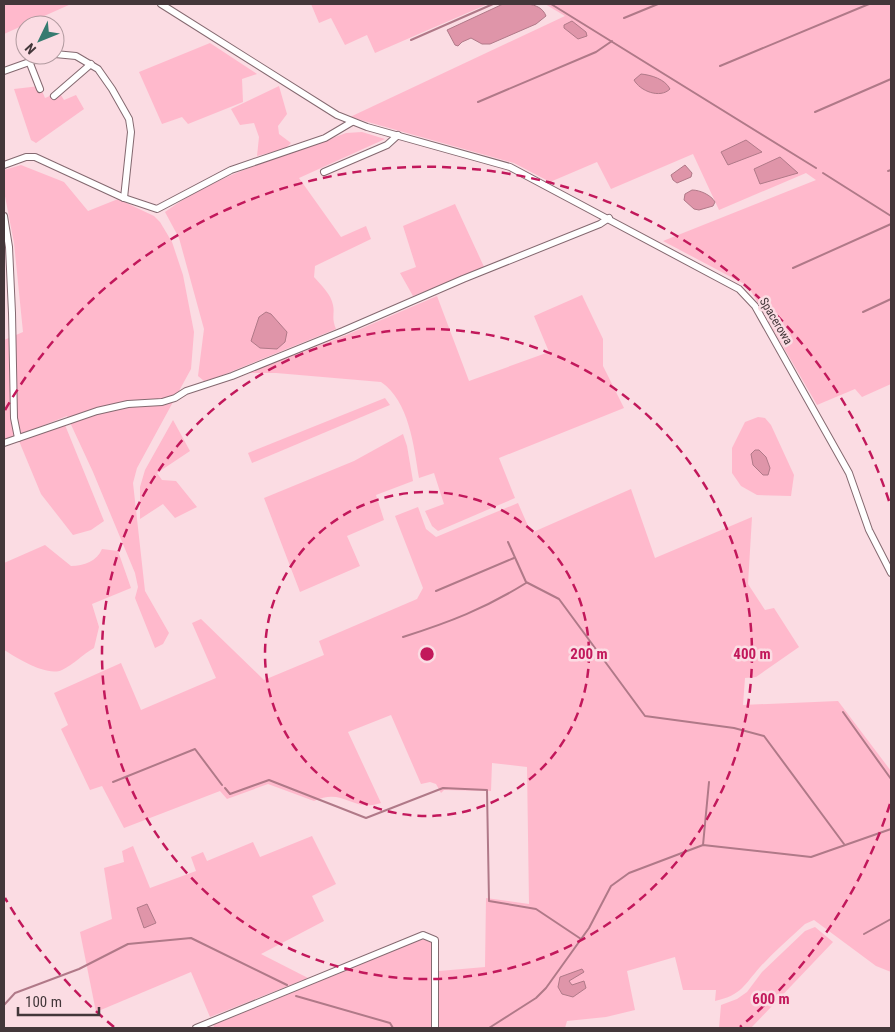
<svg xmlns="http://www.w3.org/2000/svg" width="895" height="1032" font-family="'Roboto Condensed',sans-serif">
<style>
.green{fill:#ffb9cc}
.water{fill:#df95a9;stroke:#b07988}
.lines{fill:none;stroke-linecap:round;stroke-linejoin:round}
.stream{stroke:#b07988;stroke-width:2}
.minor-casing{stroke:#846970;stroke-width:8}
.minor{stroke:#fff;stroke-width:6}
.ring{fill:none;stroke:#c2185b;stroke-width:2.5;stroke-dasharray:9 6}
.labels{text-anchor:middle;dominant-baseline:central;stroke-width:5;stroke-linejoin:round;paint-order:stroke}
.street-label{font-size:12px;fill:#43373a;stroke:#fbdce3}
.centre{fill:#c2185b;stroke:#fbdce3;stroke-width:2.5}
.ring-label{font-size:15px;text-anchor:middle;font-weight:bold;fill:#c2185b;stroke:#fbdce3;stroke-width:5;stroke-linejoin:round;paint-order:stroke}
</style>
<rect width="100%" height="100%" fill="#fbdce3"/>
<g class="green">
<polygon points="4,4 71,4 4,34"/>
<polygon points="311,4 488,4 375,53 367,35 345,45 331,18 319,23"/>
<polygon points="545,4 891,4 891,384 862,397 855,389 817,405 748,286 663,241 816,180 806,173 719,210 693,154 611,189 597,162 550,182 514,163 350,117 565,16"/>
<polygon points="210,43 257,74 242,79 243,102 188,124 182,117 162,124 139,72"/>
<polygon points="40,86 45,98 59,92 64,100 76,95 84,109 36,143 31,140 14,89"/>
<polygon points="279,86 287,114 278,126 279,134 291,143 285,149 257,156 259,137 254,123 240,125 231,109"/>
<path d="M362 132 385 139 299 178 341 237 366 226 371 239 315 266 314 277C321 285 331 294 333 305 335 314 331 317 336 329L218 377 204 381 198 376 204 329 179 238 165 212C215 174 288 155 346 133Z"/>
<polygon points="21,165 64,182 88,211 118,199 154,216 160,222 172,242 183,275 194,332 191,369 137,468 133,483 145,591 169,633 163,644 155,648 135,598 138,587 135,573 93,472 67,416 4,441 4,340 23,332 14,243 4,191 4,170"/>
<polygon points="455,204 485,269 413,296 400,273 416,267 403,226"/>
<path d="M582 295 603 339V366L624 408 499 458 515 498 438 531 432 526 425 511 444 504 434 473 419 478C414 446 409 401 381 382L276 373H247L344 336 437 296 469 381 549 352 534 316Z"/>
<polygon points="385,398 390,405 252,463 248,453"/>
<polygon points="758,417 765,418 771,425 794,475 791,496 757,495 741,486 732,473 732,448 745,422"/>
<polygon points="173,420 190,451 157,473 162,480 176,481 197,507 175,518 163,504 140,519 140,487 145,470"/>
<polygon points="65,425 104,521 91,530 73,535 41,494 19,441"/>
<polygon points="403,434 407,446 413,481 376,495 384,520 347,536 360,566 300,592 264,498 354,461"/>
<path d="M631 489 655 558 752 517 748 584 765 610 774 608 799 647 756 677 745 678 743 705 838 701 891 771V972L876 966 814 920 805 924C790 938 774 952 760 967 744 985 742 995 715 1001L716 990H683L675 957 627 971 635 1010 606 1017 567 1021 565 1028H439V971L485 967 486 898 529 904 527 767 492 763 491 791 444 790 441 793 436 784 430 782 421 784 391 715 348 732 381 803C352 813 344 787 314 801L268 784 227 799 220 791 124 828 102 786 90 790 61 729 68 725 54 693 121 663 141 710 216 678 192 623 201 619 264 680 324 655 319 641 417 599 423 588 395 516 418 507 426 529 436 537 518 503 531 533Z"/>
<path d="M45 545 71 566C84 566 97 561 102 549L118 551 131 588 92 604 99 627 94 648C83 654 73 665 62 670 47 677 17 658 4 650V563Z"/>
<polygon points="312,836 336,884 312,896 324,921 261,954 308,978 210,1017 191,972 96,1012 80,932 112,919 104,868 124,862 122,851 133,846 150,888 196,871 191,857 203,852 207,861 253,842 260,857"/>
<polygon points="815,927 833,942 751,1028 719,1028 721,1005 737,999 747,992 762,972 805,931"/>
<polygon points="428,939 432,942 431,1028 215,1028 213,1025 420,940"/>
</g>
<g class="water">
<path d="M503 4C517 4 540 0 546 16L536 24 490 44H482L471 38 462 42 458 46 455 45 447 30Z"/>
<polygon points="572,21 586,32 587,36 578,39 564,28 564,25"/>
<path d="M641 74C651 75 665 79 670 89 660 99 640 91 634 80Z"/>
<polygon points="746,140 762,152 728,165 721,152"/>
<polygon points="780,157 798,173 760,184 754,169"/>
<polygon points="685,165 692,173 691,177 677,183 673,180 671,175"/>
<path d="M692 190C700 190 711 195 715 202L713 206 699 210 694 209 684 200 685 194Z"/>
<polygon points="266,312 271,314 287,332 285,342 277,349 260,348 251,341 259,317"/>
<polygon points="755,450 759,450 766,457 770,468 768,475 763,475 753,465 751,454"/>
<polygon points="147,904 156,923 144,928 137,908"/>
<polygon points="582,969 584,972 569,981 572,985 584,981 586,988 573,997 562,994 558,987 560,977"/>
</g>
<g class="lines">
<g class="stream">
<polyline points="551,4 816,168"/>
<polyline points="624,18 658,4"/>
<polyline points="411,40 493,4"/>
<polyline points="720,66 869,4"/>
<polyline points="478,102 596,52 612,41"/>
<polyline points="815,112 891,79"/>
<polyline points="888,171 891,170"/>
<polyline points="823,173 891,216"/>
<polyline points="793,268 891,224"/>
<polyline points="863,312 891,299"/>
<polyline points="508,542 526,582 559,599 645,716 734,728 764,736 844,844"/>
<polyline points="436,591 514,558"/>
<path d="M403 637C450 622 484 609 526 583"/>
<polyline points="843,712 891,779"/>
<polyline points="113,782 195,749 222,785"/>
<polyline points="225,788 230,794 269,780 366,818 443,788 487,790 489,901 536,909 581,939"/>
<polyline points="703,845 709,782"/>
<polyline points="864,934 891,919"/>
<polyline points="296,996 390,1023 393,1028"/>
<polyline points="4,1005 15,993 79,969 128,944 191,938 287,985"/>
<polyline points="489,1028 536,998 546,988 589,928 611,886 629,873 703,845 811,857 891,829"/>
</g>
<defs>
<g id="minor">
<polyline points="161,4 337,115 367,127 510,167 739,289 755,306 849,473 869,530 891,573"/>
<polyline points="55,54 76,56 98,69 112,89 129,119 131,132 124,198"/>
<polyline points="29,61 40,89"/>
<polyline points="4,71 49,55"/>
<polyline points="54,96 91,64"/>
<polyline points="4,165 26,157 35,157 124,198 157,209 231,170 325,138 352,122"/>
<polyline points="324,172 387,145 398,135"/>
<polyline points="4,216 9,247 12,313 14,418 18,438"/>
<polyline points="4,443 97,411 128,404 162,402 175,398 186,391 232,376 343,331 463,279 600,224 609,218"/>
<polyline points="196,1028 423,935 435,940 435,1028"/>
</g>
</defs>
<use href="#minor" class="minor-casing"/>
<use href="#minor" class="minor"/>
</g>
<g class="ring">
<circle cx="427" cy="654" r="162"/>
<circle cx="427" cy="654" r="325"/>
<path d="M890 804A487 487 0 0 1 740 1027M114 1027A487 487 0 0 1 5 898M5 410A487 487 0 0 1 890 504"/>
</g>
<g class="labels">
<g class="street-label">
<text transform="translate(776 321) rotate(59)">Spacerowa</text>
</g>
</g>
<circle cx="427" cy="654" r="8" class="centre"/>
<g class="ring-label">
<text x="589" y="659">200 m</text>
<text x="752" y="659">400 m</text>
<text x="771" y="1004">600 m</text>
</g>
<rect width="895" height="1032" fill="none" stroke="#43373a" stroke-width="10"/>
<g transform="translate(40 40) rotate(227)"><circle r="24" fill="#fbdce3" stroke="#b19a9f"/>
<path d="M0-4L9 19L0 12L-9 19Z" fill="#367b70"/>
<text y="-8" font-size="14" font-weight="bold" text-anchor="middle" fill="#43373a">N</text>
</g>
<path d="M18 1007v8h81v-8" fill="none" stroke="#43373a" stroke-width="2.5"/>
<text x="25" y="1007" font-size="15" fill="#43373a" stroke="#fbdce3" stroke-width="4" paint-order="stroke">100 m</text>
</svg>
